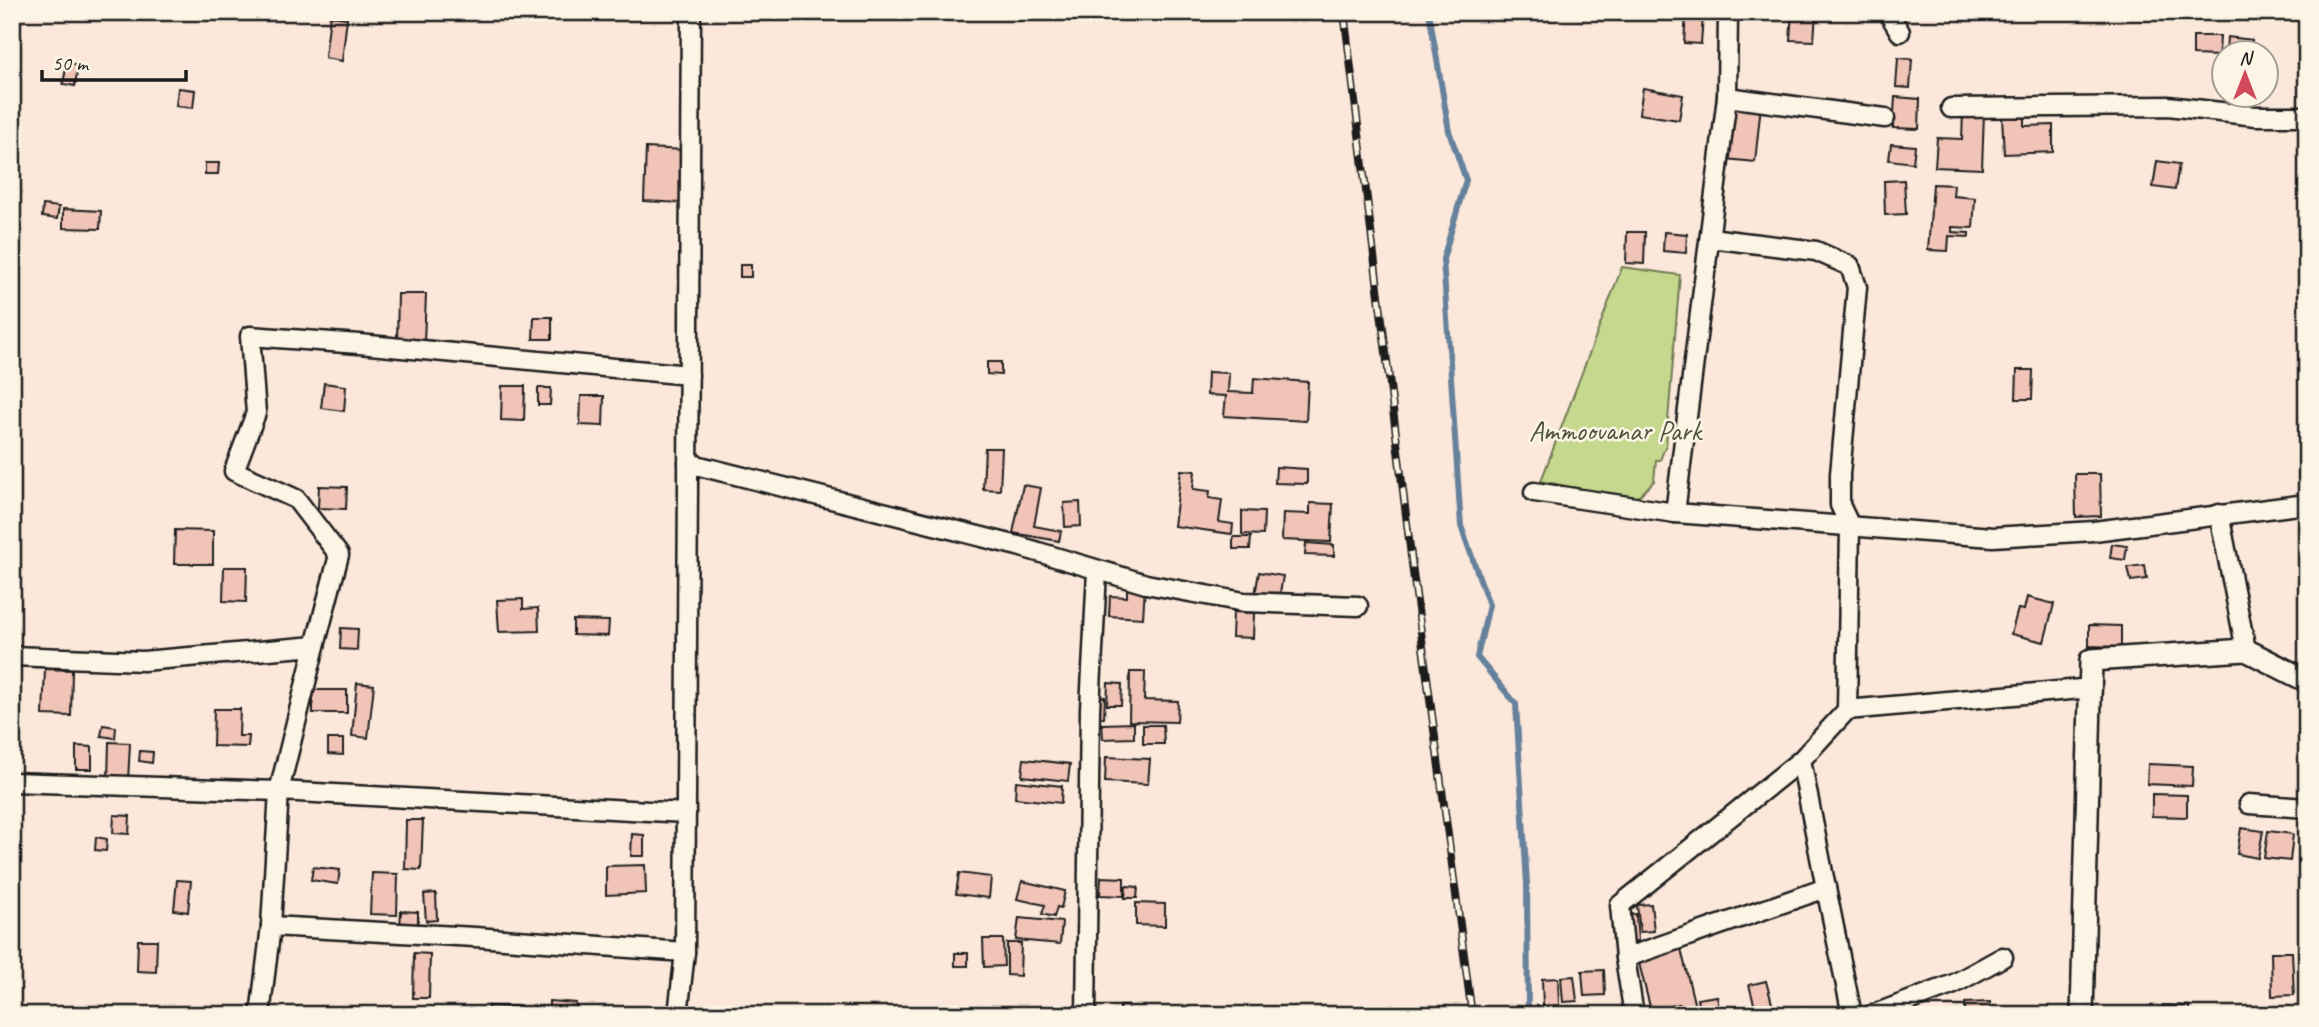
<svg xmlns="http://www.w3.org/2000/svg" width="2319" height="1027" font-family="Caveat,sans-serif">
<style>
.green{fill:#c6d88d;stroke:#717a54;stroke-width:2}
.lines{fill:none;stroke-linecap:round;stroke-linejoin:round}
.stream{stroke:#66819c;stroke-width:6}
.building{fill:#f1c4b8;stroke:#1c1c1c;stroke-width:2}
.minor-casing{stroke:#1c1c1c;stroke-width:23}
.tertiary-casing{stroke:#1c1c1c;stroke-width:26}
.minor{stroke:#fcf5e5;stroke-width:18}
.tertiary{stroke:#fcf5e5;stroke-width:21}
.rail-casing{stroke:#1c1c1c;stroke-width:8}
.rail{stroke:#fcf5e5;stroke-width:5;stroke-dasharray:16;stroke-linecap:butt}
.labels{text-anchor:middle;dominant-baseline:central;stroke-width:5;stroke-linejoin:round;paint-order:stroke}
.park-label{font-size:28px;fill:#4f543e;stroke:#fcf5e5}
</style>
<rect width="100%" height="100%" fill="#fbe8da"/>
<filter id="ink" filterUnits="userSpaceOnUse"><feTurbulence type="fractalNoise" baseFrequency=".0143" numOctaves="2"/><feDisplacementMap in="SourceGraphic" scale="14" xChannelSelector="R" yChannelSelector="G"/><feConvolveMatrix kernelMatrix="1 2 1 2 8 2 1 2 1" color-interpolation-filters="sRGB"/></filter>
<g filter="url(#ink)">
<polygon class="green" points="1622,267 1680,275 1666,445 1660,460 1656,460 1654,481 1635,500 1541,481"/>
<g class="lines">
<polyline class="stream" points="1429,12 1449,131 1466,180 1443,259 1461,526 1489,605 1477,657 1516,704 1527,884 1528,1015"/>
</g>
<g class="building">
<polygon points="1792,12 1816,12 1814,41 1790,40"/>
<polygon points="1686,13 1703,15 1701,44 1684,43"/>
<polygon points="330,16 347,18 342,61 325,58"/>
<polygon points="2193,36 2220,36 2219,56 2193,55"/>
<polygon points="2227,37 2252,40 2251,52 2226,52"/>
<polygon points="1898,58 1912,59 1910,88 1896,87"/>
<polygon points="67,63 78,65 75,86 63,84"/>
<polygon points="178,88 195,90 193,108 176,106"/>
<polygon points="1643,88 1683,95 1679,120 1639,114"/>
<polygon points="1895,97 1920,99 1919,129 1893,128"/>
<polygon points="1732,102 1761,105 1755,162 1726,159"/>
<polygon points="1963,112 1984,113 1982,169 1935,167 1937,138 1962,139"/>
<polygon points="2024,115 2024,126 2053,125 2053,152 2004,154 2002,116"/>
<polygon points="1891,144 1915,146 1913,163 1889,160"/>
<polygon points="646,148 686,150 683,203 644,201"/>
<polygon points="2157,161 2179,164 2175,190 2153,187"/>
<polygon points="205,163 219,163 218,174 205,174"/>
<polygon points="1904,180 1906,214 1885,215 1884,181"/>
<polygon points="1933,184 1954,185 1953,196 1975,198 1973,228 1952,227 1952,232 1969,233 1969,237 1949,236 1948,251 1928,250"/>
<polygon points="43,205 59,207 57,219 42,217"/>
<polygon points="63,209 101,211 100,229 63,228"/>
<polygon points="1627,232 1645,232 1644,264 1626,263"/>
<polygon points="1664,232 1687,234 1686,253 1663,251"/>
<rect x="740" y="265" width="11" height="12"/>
<polygon points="398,294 426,294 424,343 397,342"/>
<polygon points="534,317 552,317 552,339 533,339"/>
<polygon points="987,362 1001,362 1001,375 987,374"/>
<polygon points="2017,370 2033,370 2032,399 2016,399"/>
<polygon points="1208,372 1229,373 1228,392 1253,393 1254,378 1308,382 1306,421 1224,416 1226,396 1207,395"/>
<polygon points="324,383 346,386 344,411 321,408"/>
<polygon points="502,386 525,386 524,421 501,420"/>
<polygon points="538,388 551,388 550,405 538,405"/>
<polygon points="581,396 604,396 603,426 580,425"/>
<polygon points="985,448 1002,448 1000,490 983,489"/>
<polygon points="1276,467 1307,469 1307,484 1275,483"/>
<polygon points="1181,470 1195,471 1193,489 1210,491 1209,498 1222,500 1219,522 1233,524 1232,534 1174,526"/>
<polygon points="2075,474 2100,474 2101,516 2076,517"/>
<polygon points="1023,485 1041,488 1034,526 1061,531 1059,541 1013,533"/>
<polygon points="319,486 347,487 346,509 318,508"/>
<polygon points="1080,502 1081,526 1065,527 1064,503"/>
<polygon points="1310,503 1333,504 1331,542 1282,540 1283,513 1310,514"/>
<polygon points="1242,511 1264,512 1263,535 1242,534"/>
<polygon points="175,530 213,531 213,564 174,564"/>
<polygon points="1233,537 1251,537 1250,549 1233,549"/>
<polygon points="1306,543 1334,545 1334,556 1305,555"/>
<polygon points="2112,544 2127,546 2125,560 2110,558"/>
<polygon points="2145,565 2147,579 2131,581 2128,567"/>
<polygon points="224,567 247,567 246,602 223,601"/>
<polygon points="1259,572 1283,576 1279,599 1255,595"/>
<polygon points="1127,587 1145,587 1143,618 1109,616 1110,596 1127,597"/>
<polygon points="2027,597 2054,604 2044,642 2011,634 2018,609 2024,610"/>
<polygon points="523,599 523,609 538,608 539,631 499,632 497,600"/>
<polygon points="1233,612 1254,613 1253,638 1232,637"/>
<polygon points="573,620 609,621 608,636 573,635"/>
<polygon points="2089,625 2121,626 2121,647 2089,646"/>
<polygon points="341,628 358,629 357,650 340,649"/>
<polygon points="45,669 72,670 71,716 43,715"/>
<polygon points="1130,672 1145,672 1144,700 1178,701 1177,722 1129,721"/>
<polygon points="357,683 374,685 368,738 352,736"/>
<polygon points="1108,683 1122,684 1121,705 1107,705"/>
<rect x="313" y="690" width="34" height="23"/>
<polygon points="1091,696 1105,697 1104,718 1090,717"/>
<polygon points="214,709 240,709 239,736 249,736 248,747 213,746"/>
<polygon points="1134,723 1134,738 1103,739 1102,724"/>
<polygon points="103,725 116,727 115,738 101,736"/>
<polygon points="1143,725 1163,725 1164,744 1143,744"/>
<polygon points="328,739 343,739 343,755 328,754"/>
<polygon points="109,742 130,743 128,781 108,780"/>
<polygon points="76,746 92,747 92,769 76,769"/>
<polygon points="140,751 153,752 152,763 139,761"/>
<polygon points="1106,757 1150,759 1148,784 1105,782"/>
<polygon points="1024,759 1070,764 1068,781 1022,776"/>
<polygon points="2148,764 2193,766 2192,786 2147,784"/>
<polygon points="1016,781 1062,786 1061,803 1015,798"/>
<polygon points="2152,794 2187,795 2187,817 2152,816"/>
<polygon points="114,815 130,816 129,834 113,833"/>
<polygon points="406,820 423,820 421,870 405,869"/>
<polygon points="2241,828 2263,831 2258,858 2237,854"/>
<polygon points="2268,831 2293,834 2290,861 2264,858"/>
<polygon points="632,834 644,835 644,856 631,856"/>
<polygon points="96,837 107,839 106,851 95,850"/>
<polygon points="645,865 646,893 606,895 606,866"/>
<polygon points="313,867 340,870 338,884 311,880"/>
<polygon points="372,873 398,874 397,915 370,914"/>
<polygon points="959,873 991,877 989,898 956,894"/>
<polygon points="1101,877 1124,878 1124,896 1100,895"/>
<polygon points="177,880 191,881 188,912 174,910"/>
<polygon points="1022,881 1065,891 1061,908 1057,907 1054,917 1042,914 1045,905 1017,899"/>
<polygon points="1126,886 1138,887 1137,898 1125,898"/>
<polygon points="436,893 437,920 426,921 424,894"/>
<polygon points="1136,903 1165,904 1165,926 1136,925"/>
<polygon points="1651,904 1654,931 1640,932 1637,905"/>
<polygon points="401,911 418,912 418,928 400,927"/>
<polygon points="1636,914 1638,941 1625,942 1622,915"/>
<polygon points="1019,918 1062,922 1060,944 1016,940"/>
<polygon points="983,939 1003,939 1004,966 984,967"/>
<polygon points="138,940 157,940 156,972 137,971"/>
<polygon points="1007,943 1021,943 1020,976 1007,975"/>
<polygon points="1681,949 1697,1015 1681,1015 1679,1004 1651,1011 1638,959"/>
<polygon points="2271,952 2292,952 2294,995 2272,996"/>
<polygon points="414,953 430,954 429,998 413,998"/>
<rect x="955" y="953" width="13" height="13"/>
<polygon points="1604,970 1605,995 1584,996 1582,971"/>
<polygon points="1574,976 1577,1001 1563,1002 1561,977"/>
<polygon points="1558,978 1559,1005 1543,1006 1542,979"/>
<polygon points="1766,981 1775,1015 1757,1015 1749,985"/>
<polygon points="1717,996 1720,1015 1700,1015 1697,999"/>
<polygon points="549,1001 576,1003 576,1015 549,1015"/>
<polygon points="1990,1002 1990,1015 1965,1015 1965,1003"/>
<polygon points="2163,1005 2189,1006 2189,1015 2162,1015"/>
<polygon points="488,1006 516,1007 516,1015 488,1015"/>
<rect x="1120" y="1006" width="8" height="9"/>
</g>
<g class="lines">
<defs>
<g id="minor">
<polyline points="1888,12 1900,32"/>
<polyline points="1727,97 1885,118"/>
<polyline points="1951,108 2168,106 2256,116 2307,116"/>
<polyline points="1710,238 1816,251 1850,266 1857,287 1840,474 1840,505 1850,526 1847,710 1801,760 1826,888"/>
<polyline points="688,463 1018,546 1146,584 1244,602 1358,606"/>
<polyline points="1534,492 1675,513 1993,537 2094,531 2307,504"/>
<polyline points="1675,513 1727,97 1728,12"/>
<polyline points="2219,514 2246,650"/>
<polyline points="315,646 339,555 296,499 234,471 256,413 250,336 359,344 689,375"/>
<polyline points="12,656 143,661 315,646 279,791 271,926 260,1015"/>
<polyline points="1847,710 2092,688"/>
<polyline points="12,782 279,791 686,813"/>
<polyline points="2249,804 2307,808"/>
<polyline points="271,926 475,937 685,952"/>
<polyline points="1625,958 1620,905 1801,760"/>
<polyline points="678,1015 685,952 691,12"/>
<polyline points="1086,1015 1090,709 1097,571"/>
<polyline points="1634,1015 1625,958 1826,888 1852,1015"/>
<polyline points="1872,1015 1954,984 2003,957"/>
</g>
<polyline id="tertiary" points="2082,1015 2091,660 2246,650 2307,681"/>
</defs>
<use href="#minor" class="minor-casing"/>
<use href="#tertiary" class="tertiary-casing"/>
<use href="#minor" class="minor"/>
<use href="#tertiary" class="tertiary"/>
<defs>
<polyline id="rail" points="1344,12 1413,572 1472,1015"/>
</defs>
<use href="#rail" class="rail-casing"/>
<use href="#rail" class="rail"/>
</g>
</g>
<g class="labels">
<g class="park-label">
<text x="1615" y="430">Ammoovanar Park</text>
</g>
</g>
<rect width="2319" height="1027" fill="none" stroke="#fcf5e5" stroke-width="42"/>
<rect x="21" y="21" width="2277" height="985" fill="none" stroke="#1c1c1c" stroke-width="2.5" filter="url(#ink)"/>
<g transform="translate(2245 74)"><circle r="33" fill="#fcf5e5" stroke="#a29e95" stroke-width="2"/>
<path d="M0-5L12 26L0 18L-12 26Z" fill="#d1495b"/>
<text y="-10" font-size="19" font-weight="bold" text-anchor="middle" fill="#1c1c1c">N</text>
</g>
<path d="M42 70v10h144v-10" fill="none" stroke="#1c1c1c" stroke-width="3.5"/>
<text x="52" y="70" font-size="21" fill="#1c1c1c" stroke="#fcf5e5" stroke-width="5" paint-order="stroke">50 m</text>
</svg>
